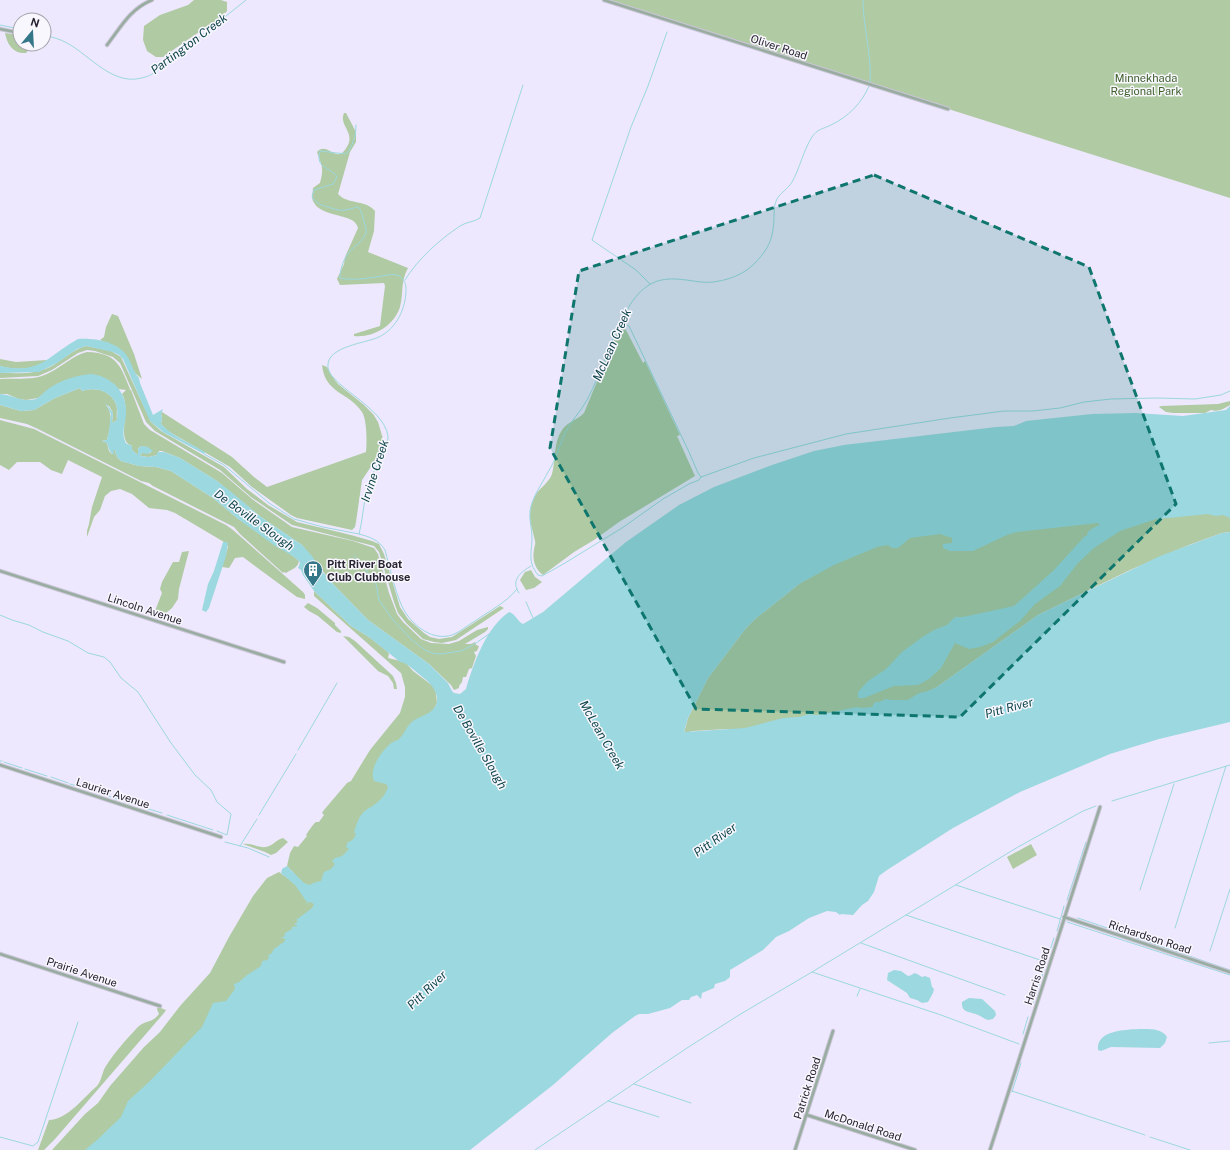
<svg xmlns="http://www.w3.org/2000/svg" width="1230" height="1150" font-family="'Public Sans',sans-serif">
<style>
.green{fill:#b0caa3}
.water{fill:#9cd8df}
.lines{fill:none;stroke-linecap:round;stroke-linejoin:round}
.stream{stroke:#9cd8df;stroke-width:1}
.minor-casing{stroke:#cac5d8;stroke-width:4.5}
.minor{stroke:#98ac9f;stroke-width:2.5}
.marked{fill:#0f766e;fill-opacity:0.2;stroke:#0f766e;stroke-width:3;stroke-dasharray:8 5;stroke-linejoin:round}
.labels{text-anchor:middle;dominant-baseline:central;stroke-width:3;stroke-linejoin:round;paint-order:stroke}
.street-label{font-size:11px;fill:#282431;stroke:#f9f7fe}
.park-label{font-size:11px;fill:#3c5f29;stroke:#f9f7fe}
.poi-label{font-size:11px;font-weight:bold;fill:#282431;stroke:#f9f7fe;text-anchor:start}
.water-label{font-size:12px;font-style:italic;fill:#10464c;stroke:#f9f7fe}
</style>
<rect width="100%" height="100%" fill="#ede8fd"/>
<g class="green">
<polygon points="194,0 221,0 227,2 227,11 220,19 193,36 163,57 156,57 147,51 143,40 144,26 160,15 188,5"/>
<polygon points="603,0 1230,0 1230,198"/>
<path d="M5 33 20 35V44H38L36 48H30L26 53C13 54 7 44 5 33Z"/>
<path d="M344 113H346L356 132V142L350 152 338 194C348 205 365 199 375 211L374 231 368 252 408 268C400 283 404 292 400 307 394 326 373 338 354 336V334L380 326 385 286 384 283 340 285 337 279 344 264 345 257 358 228C355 212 321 219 313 201 311 197 313 192 313 188L320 183C324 168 322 166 317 152 326 141 336 162 344 151 359 133 338 127 344 113Z"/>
<polygon points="112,314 118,316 134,354 142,379 136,374 117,347 100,340 104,337 106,327"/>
<path d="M622 328 626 330 643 363 645 361 680 435 677 436 695 476 619 522 594 540 574 552 543 575C535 569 532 559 534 550 534 547 536 544 535 541 531 522 526 516 535 496 539 488 549 483 552 474 556 460 553 443 562 430 568 421 578 420 584 413L618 331Z"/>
<path d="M86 346 111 351 121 357 151 422 161 431 224 467 247 489 268 505 297 522 351 535 372 541 379 544 384 554 400 607 408 619 424 633 430 637 439 639 452 637 500 606 504 608 456 640 442 643 434 642 423 639 407 624 398 613 394 602 379 552 374 546 292 525 251 497 220 470 155 431 146 422 120 363 113 357 95 351 87 350 78 353 52 370 38 376 0 378V373C17 373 34 375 50 367 62 361 73 349 86 346Z"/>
<path d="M87 352C116 353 120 364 130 389H129L131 390 144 424 150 430 222 473 252 499 292 527 353 541 374 548 378 554 389 593 397 614 403 622 421 639 431 643 449 644 459 641 477 630 488 627V629L485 632 465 644H471L475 642 476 645 479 646 477 651 474 652 476 656 472 668 469 669 466 677H463L462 682 459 686V688L454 690 451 685 429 664 368 620 333 584 302 545 261 517 217 481 180 458 162 451H159L157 455 149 457 140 456 142 453H151L148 447C144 447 140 445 138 449V455L132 450V446C115 440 132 410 122 394L126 390 118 389 114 384 85 375 63 381 52 387 38 398 26 400 19 399 7 394H0V379C16 378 34 381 49 373 62 367 73 355 87 352Z"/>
<path d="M0 359 16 362 47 360C36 371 14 370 0 366Z"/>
<path d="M322 365 327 367 331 375 338 384 364 405 373 414 378 422 383 439 380 453 362 480 356 522 355 527 352 530 297 518 291 515 252 487 230 467 168 431 161 424 162 418 161 413 162 412 232 457 254 477 267 487 366 452C367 442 367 420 362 412 349 392 325 394 322 365Z"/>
<path d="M80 388 82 391C95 387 110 390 116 404 118 409 116 415 117 420L112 423 113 413 109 406 106 405C114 414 110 429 107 440L102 441 107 443 109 451 112 454 113 450H115L117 457 121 461 139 466 156 467 171 471 213 498 237 518 293 556 299 561C298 568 292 569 286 573L284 572 283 573 240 534 234 527 153 486 149 483 141 481 38 429 27 424 0 418V405L21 411 34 410 55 398Z"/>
<path d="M1230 401V405C1223 409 1219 412 1211 410L1205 413H1173L1166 412 1159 407 1161 406 1218 404Z"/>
<polygon points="0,420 34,429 226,525 233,530 303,592 305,595 305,599 297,597 243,557 235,558 229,568 222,567 228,547 226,542 224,542 175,513 167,510 149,508 132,494 120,489 111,491 105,496 100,510 94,517 87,537 87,531 89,524 92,507 102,477 68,460 62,474 51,470 40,462 17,462 9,470 0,465"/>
<polygon points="1123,511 1217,514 1230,516 1230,532 1222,533 1189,545 1130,570 1038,615 937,687 829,741 748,730 727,729 693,731 684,733 688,718 708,678 746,628 755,619 799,584 871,542"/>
<polygon points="189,551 179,589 178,599 172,608 166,613 155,611 162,593 160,589 162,582 173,562 179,562 182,552"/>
<polygon points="531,570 535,577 542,582 534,588 526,590 520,580 525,572"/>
<path d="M314 591 351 626 369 637 388 652 389 654 388 658 405 662 413 671 433 686 436 693 437 703 326 919 293 872 287 866 290 853 294 846 298 847 307 836 306 835C308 832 313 824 316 822H319L324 815 322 813 324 810 347 783 351 781 370 750 400 713 405 697V687L401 673 314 596Z"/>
<polygon points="308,603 317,608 335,623 335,625 341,631 341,633 337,632 318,616 309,611 304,607"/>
<polygon points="343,636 349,637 355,641 393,676 396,683 397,689 394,689 393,683 388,676 378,671"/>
<path d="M283 838 288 842 276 853 271 855 265 852 243 844C251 843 259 848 266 847 273 846 277 839 283 838Z"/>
<polygon points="1031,844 1037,855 1013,869 1007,857"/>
<polygon points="279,872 289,879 321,909 135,1150 52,1150 85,1114 98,1103 110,1086 144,1047 160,1032 180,1006 210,973 229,937 253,896 267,878"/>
<path d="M158 1007 166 1010 164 1013 55 1139 44 1150H38L49 1120C67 1120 84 1097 97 1086 102 1080 102 1072 106 1066 114 1053 126 1040 136 1029 145 1019 152 1024 159 1014L157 1009Z"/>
</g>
<g class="water">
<path d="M78 339C94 338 117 341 127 356 132 363 133 372 139 378L140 383 153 415 163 409 161 414 162 418 161 424C172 436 190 443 205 452L204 454 163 432 150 421 123 359 119 355 113 352 86 346 77 349 57 363 39 372 0 373V366C41 375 47 356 78 339Z"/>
<path d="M92 374C112 377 127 392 126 413 126 422 121 432 125 441 126 445 129 444 132 446V450L138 455V449L141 446 148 447 153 451 147 454 142 453 140 456 149 457 157 455V452H164L180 458 217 481 230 491 261 517 302 545 312 556 321 570 333 584 368 620 429 664 448 683 452 691 454 693 460 694 466 689C474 662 486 628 509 612 516 614 517 621 523 624L543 612 626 542 679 505 714 487 772 465 814 451 844 445 996 427 1014 426 1026 421 1092 414 1136 413 1183 416 1226 410 1230 406V518L1223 515 1216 516 1208 514 1179 517 1156 519 1120 531 1094 548 1078 563 1060 586 1035 604 1020 621 993 642 980 647 969 649 955 643 941 668 929 679 918 685 894 686 864 698H858V692L868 681 886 669 902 652 921 638 934 630 947 625 955 617H963L1014 606 1053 571 1085 536H1087C1087 529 1095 528 1100 524L1098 523 1017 532 1007 535 973 551H950L943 548V544L952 543V538L940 534 910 538 898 548H892L888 545 877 547 834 565 799 584 755 619 746 628 708 678 688 718 684 732 745 728 783 718 799 717 809 714 817 715 857 707 861 708 872 707 875 702H879L886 699 891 700H908L919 693 928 691 937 687 1038 615 1160 556 1222 533 1230 532V722L1159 739 1110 754 1020 792 953 828 887 870 879 876 874 892 868 901 862 905 853 915 841 914 840 915 836 912 827 911 809 918 789 931 776 937 763 950 730 970V977L725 981 715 984 714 988 702 993 701 999 697 995 691 997 689 1000H682L670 1008 648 1014H639L635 1016 612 1033 553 1085 470 1150H85L97 1140 121 1117 128 1101 149 1082 202 1027 213 1003 226 1001 235 989 234 984 239 982 247 975 261 966 262 961 267 960 269 958 268 955 271 954 274 949 285 941V939L280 937H284L285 933 292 929V927L297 926V925H294L298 921 296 920 312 908 314 904 310 902 306 904 308 901H306L295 885 281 873 282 869 287 866 304 883 310 885 313 883 321 881 324 872 331 869 335 864 332 861 335 858 342 856 349 849 346 847 348 842C353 841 355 837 356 833H354C356 825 359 815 366 810 368 808 372 807 374 805 381 800 385 795 388 787L386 784 374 781C369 769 380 753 390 744 393 741 398 741 400 738 405 733 407 725 413 721 418 717 425 716 430 712 444 702 435 687 425 679 418 674 407 662 400 662L369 637 351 626 314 591 303 575 301 570 298 568 300 563 299 561 293 556 275 546 237 518 213 498 171 471 156 467 139 466 121 461 117 457 115 450 113 451 115 455C109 453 109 448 107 443L102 441 107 440 109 432 111 414 105 402 113 413 112 423 117 420C117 415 118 409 116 404 110 390 95 387 82 391L80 388 55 398 34 410 21 411 0 405V394C13 395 23 403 36 399 40 397 44 392 48 389 61 380 77 375 92 374Z"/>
<polygon points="223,542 226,542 228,543 226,556 209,608 206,612 202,610 208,584 214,571"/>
<path d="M894 970 901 971 908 976C916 975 911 970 922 977L925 976 930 978 932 987 934 989 933 993 928 1002 922 1003 917 1000 910 998 907 993 887 980 888 973Z"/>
<path d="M969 998 982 999 995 1011 996 1015 993 1019 988 1020C984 1019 983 1017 980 1016 971 1011 961 1014 962 1002Z"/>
<path d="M1139 1029C1148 1029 1162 1028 1167 1037L1165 1043 1160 1048 1111 1047 1101 1051 1098 1050C1096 1030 1125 1030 1139 1029Z"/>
</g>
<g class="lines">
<g class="stream">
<path d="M863 0C863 28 872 54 870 83"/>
<polyline points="0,25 20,29"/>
<path d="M44 35C52 37 60 39 67 43 91 56 114 88 145 77 151 76 156 71 161 68L246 0"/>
<path d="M869 86C862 103 848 117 831 125 823 129 817 129 812 137 803 151 800 168 792 182 788 189 780 193 777 199 774 205 774 212 774 219 773 240 768 250 753 265 741 277 717 284 701 282 684 280 665 275 649 285 639 291 631 302 626 312 610 340 602 372 587 400 581 411 571 421 565 433 559 446 556 460 548 472 542 484 532 497 530 511 529 520 532 529 532 537 532 553 527 561 538 575L542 576 565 563 622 528 663 499 689 484 699 480 701 477 754 458 846 434 950 418 1004 411H1033L1060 408 1084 402 1111 399 1157 398 1195 399 1221 395 1230 391"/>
<path d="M356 125C356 136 353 146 346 154L320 151C315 169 330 166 337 177L333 184 314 190 312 197C318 205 322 205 331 208 343 212 345 210 358 207 361 210 362 214 363 218 364 223 367 228 366 233 363 241 357 244 351 250 344 257 340 269 340 278 354 281 368 278 382 276 387 275 393 274 397 275 403 277 406 283 406 289 406 308 397 328 379 337 366 343 330 346 328 364 324 384 384 406 388 436 389 448 375 467 371 478 363 497 364 515 359 534 370 537 379 540 385 550 390 568 396 597 405 612 415 627 433 641 452 635 460 632 468 625 475 621 489 611 506 603 517 589"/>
<path d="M405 280C418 259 439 240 460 226 466 222 474 222 480 218L523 85"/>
<polyline points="650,284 636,270 592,240 631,127 648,86 667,32"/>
<polyline points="621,323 629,326 630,328 689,452 698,473 701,477"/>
<polyline points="204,454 224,465 269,503 294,519 323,527 359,534"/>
<polyline points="354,556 364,565 367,572 375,579 379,600 393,620 412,640 425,650 432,653 440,654 461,651 473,645 492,632"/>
<path d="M519 593C510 580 521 572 531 566"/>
<polyline points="526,602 533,618"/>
<polyline points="0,615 12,620 29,625 43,632 68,641 88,653 104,657 110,662 121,678 138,692 171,743 195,775 211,790 217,802 231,814 227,835 217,831"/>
<polyline points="298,750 337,683"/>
<polyline points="0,761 2,761"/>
<polyline points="4,762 22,768"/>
<polyline points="25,769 47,776"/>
<polyline points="51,777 68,783"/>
<polyline points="70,784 88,789"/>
<polyline points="91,790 120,800"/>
<polyline points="1112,801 1230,765"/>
<polyline points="125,802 162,813"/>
<polyline points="167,815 213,830"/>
<polyline points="259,815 296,754"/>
<polyline points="225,842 248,848 269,857"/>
<polyline points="240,846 257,819"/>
<polyline points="956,885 1060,919"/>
<polyline points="1140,890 1174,784"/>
<polyline points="1067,900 1086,842"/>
<polyline points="906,915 1046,962"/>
<polyline points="1078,918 1230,970"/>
<polyline points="1067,922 1230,975"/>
<polyline points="1175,928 1226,766"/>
<polyline points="1057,931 1064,906"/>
<polyline points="861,943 1005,995"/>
<polyline points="1210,951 1230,889"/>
<polyline points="1045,965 1054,938"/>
<polyline points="812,972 941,1015 1019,1044"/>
<polyline points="857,996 860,989"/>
<polyline points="1033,1003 1044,970"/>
<polyline points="1023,1034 1028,1017"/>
<polyline points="1209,1043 1230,1041"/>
<polyline points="634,1084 691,1103"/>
<polyline points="1012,1091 1145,1135"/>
<polyline points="1012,1092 1021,1063"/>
<polyline points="608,1101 659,1117"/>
<polyline points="0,1137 33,1146 38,1142 78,1022"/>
<polyline points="1150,1137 1190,1150"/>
<polyline points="535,1150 687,1048 739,1015 812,972 1018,847 1083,811 1096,806"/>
</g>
<defs>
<g id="minor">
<polyline points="604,0 948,109"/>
<polyline points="0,29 20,33"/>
<path d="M107 45C121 27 130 9 152 0"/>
<polyline points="0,571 284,662"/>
<polyline points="0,765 221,837"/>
<polyline points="1064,917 1230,972"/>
<polyline points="0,954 160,1006"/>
<polyline points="807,1115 915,1150"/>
<polyline points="795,1150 833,1031"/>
<polyline points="990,1150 1100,807"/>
</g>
</defs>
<use href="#minor" class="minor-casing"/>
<use href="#minor" class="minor"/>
</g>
<path class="marked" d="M874 175 1089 267 1176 504 960 717 696 709 550 448 579 271Z"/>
<defs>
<symbol id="building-pin" viewBox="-11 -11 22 30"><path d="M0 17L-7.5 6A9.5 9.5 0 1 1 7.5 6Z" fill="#347788" stroke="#f9f7fe"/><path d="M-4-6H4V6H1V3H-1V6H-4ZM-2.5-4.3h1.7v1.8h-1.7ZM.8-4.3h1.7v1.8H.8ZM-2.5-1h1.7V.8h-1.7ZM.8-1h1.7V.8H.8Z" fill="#fff"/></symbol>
</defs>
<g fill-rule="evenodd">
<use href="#building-pin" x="302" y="559" width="22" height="30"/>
</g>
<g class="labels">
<g class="street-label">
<text transform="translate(779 47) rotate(18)">Oliver Road</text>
<text transform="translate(145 609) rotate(18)">Lincoln Avenue</text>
<text transform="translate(113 793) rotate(18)">Laurier Avenue</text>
<text transform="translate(1150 937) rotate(18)">Richardson Road</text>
<text transform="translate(82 972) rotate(18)">Prairie Avenue</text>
<text transform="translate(1037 976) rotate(-72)">Harris Road</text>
<text transform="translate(807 1088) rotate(-72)">Patrick Road</text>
<text transform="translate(863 1125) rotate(18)">McDonald Road</text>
</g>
<g class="park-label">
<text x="1146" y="78">Minnekhada<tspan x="1146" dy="13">Regional Park</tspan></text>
</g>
<g class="poi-label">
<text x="327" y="564">Pitt River Boat<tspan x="327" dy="13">Club Clubhouse</tspan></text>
</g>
<g class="water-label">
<text transform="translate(189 44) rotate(-37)">Partington Creek</text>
<text transform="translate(612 345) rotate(-66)">McLean Creek</text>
<text transform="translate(375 471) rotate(-72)">Irvine Creek</text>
<text transform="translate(254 520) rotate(36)">De Boville Slough</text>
<text transform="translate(1009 708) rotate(-15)">Pitt River</text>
<text transform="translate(602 735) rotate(60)">McLean Creek</text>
<text transform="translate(480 747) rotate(60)">De Boville Slough</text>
<text transform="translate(715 840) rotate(-35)">Pitt River</text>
<text transform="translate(427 990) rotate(-44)">Pitt River</text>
</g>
</g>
<g transform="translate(32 32) rotate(18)"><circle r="19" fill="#f9f7fe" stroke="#a5a3ac"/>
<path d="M0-3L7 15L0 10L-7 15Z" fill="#347788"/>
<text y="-6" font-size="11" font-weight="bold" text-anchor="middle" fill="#282431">N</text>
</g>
</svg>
